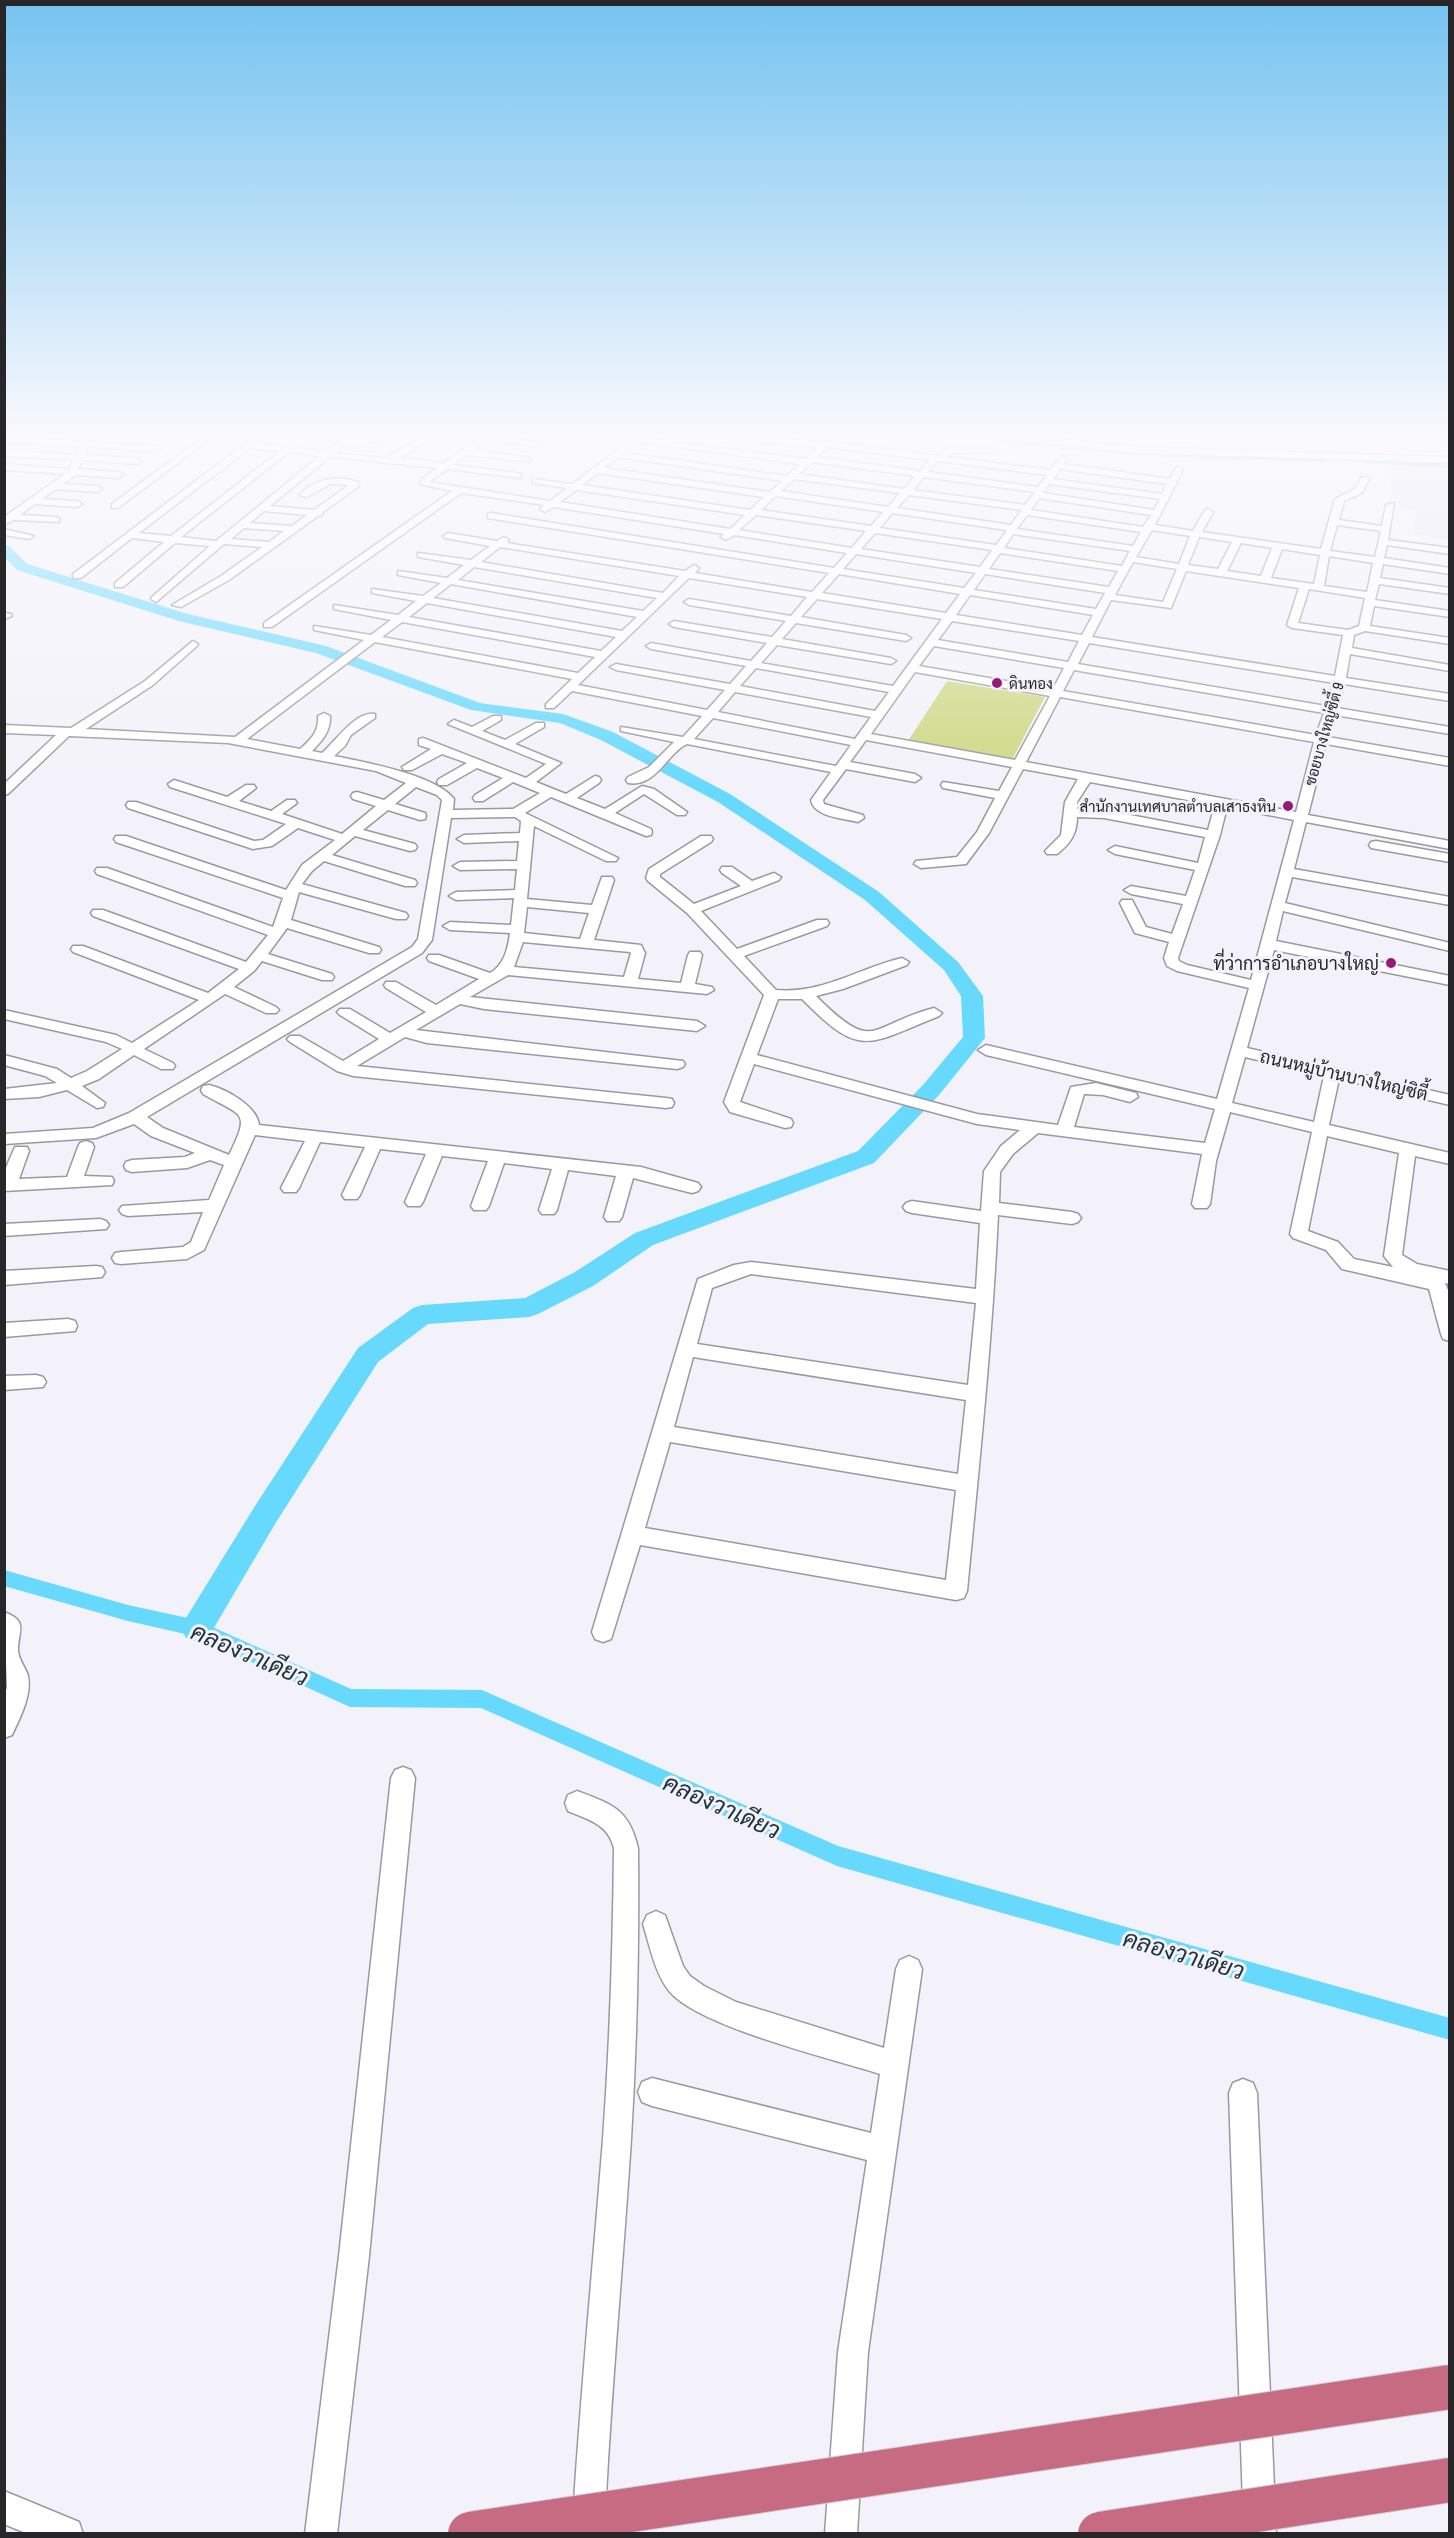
<svg xmlns="http://www.w3.org/2000/svg" width="1454" height="2538" font-family="'Archivo Narrow',Sarabun,sans-serif">
<style>
.built{fill:#e8e6f5}
.green{fill:#cdd881}
.lines{fill:none;stroke-linecap:round;stroke-linejoin:round}
.canal{fill:#66d9fc;fill-rule:evenodd}
.river{fill:#66d9fc;fill-rule:evenodd}
.minor-casing{stroke:#9a99a0;stroke-width:3}
.minor{fill:#fff;fill-rule:evenodd}
.highway-bridge-casing{stroke:#cfcfd0;stroke-width:46;stroke-linecap:butt}
.highway-bridge{stroke:#c66b82;stroke-width:44}
.poi-dot{fill:#961b75;stroke:#f3f2fa;stroke-width:2}
.labels{text-anchor:middle;dominant-baseline:central;stroke-width:6;stroke-linejoin:round;paint-order:stroke}
.far-poi-label{font-size:15px;fill:#272629;stroke:#f3f2fa;text-anchor:start}
.far-street-label{font-size:15px;fill:#272629;stroke:#f3f2fa}
.poi-label{font-size:18px;fill:#272629;stroke:#f3f2fa;text-anchor:end}
.street-label{font-size:18px;fill:#272629;stroke:#f3f2fa}
.near-water-label{font-size:24px;font-style:italic;fill:#1d3138;stroke:#f3f2fa}
</style>
<rect width="100%" height="100%" fill="#f3f2fa"/>
<polygon class="built" points="1425,462 1449,465 1449,539 1413,534 1416,511 1399,507 1390,489 1389,463"/>
<polygon class="green" points="947,681 1045,697 1012,760 908,741"/>
<g class="lines">
<polygon class="canal" points="4,1570 128,1605 197,1620 351,1689 482,1690 838,1846 1450,2018 1450,2040 837,1866 481,1708 350,1707 194,1636 128,1621 4,1586"/>
<g class="river">
<path d="M988 437H1017L1158 449 1323 454 1329 458 1323 462C1229 460 1135 457 1042 447 1029 445 996 444 988 437Z"/>
<polygon points="1369,456 1450,460 1450,468 1365,463 1365,457"/>
<polygon points="4,545 9,546 27,564 188,614 326,646 480,703 563,714 613,732 730,794 879,892 958,962 983,996 985,1038 939,1095 874,1163 653,1245 593,1286 538,1314 529,1317 428,1324 378,1362 275,1524 208,1638 197,1642 186,1638 181,1628 186,1618 255,1506 358,1348 413,1308 422,1305 525,1298 575,1272 635,1233 858,1151 923,1085 963,1037 961,996 944,970 865,900 718,802 601,740 560,723 471,710 316,653 179,621 17,570 4,557"/>
</g>
<defs>
<g id="minor">
<polygon points="4,437 157,446 161,449 157,452 88,447 84,455 137,458 141,461 137,464 82,460 78,469 119,472 123,475 119,478 75,475 63,484 98,486 102,489 98,492 56,489 42,499 77,501 82,504 77,507 35,504 20,515 56,517 59,518 59,522 13,520 4,525 4,517 65,474 4,470 4,464 69,469 74,460 4,456 4,450 76,455 80,447 4,442"/>
<polygon points="203,437 212,437 118,508 112,508 112,504"/>
<path d="M254 437H263L256 443 286 447 299 437H308L295 448 326 452 344 437H353L351 439 378 444 374 447 346 444 335 453 385 458 422 437H431L400 458 444 463 481 437 533 441 537 444 536 446 487 440 473 450 527 457 530 458V462L467 455 453 465 518 473 521 474V478L447 469 429 482 550 501 567 488 533 483V479L573 484 629 441 616 439 615 437H637L805 459 818 448 760 442 756 439 761 437 823 443 827 441 939 456 940 453 952 447H990L993 448V452L954 453 946 457 1050 470 1063 456 1067 459 1064 464 1170 479 1176 468 1179 467 1183 470 1155 525 1193 531 1205 510 1208 509 1213 512 1202 532 1321 549 1335 499 1355 489 1362 477H1368L1369 479 1362 493 1344 501 1339 520 1382 526 1386 505 1394 503 1388 540 1450 548V554L1387 545 1384 558 1450 568V574L1383 564 1380 578 1450 588V594L1379 584 1375 600 1450 611V617L1374 606 1370 626 1450 638V644L1365 631 1354 635 1352 648 1450 665V671L1350 654 1346 678 1450 694V701L1344 684 1337 708 1450 727V734L1335 715 1328 737 1450 758V766L1326 744 1308 815 1450 841V849L1306 822 1294 869 1450 897V905L1292 877 1285 903 1450 943V951L1283 911 1276 941 1450 976V985L1274 950 1247 1048 1450 1095V1105L1339 1079 1329 1125 1450 1153V1164L1415 1156 1402 1255 1417 1264 1450 1271V1284L1445 1283 1450 1295V1341L1443 1339 1441 1334 1429 1289 1342 1269 1326 1250 1293 1238 1290 1234 1312 1132 1230 1112 1216 1161 1210 1204 1207 1208H1195L1192 1204 1202 1154 1038 1133 1013 1154 1000 1172 999 1203 1072 1212 1078 1214 1081 1218 1078 1222 1072 1224 998 1215C992 1342 979 1466 967 1591L964 1598 956 1600 640 1545 611 1639 603 1642 595 1639 592 1632 698 1279 734 1265 751 1262 976 1289 980 1223 912 1213 906 1211 903 1207 906 1203 912 1201 981 1211 984 1171 1001 1146 1020 1130 977 1124 754 1064 740 1102 791 1119 793 1123 791 1127 785 1128 730 1112 724 1102 764 995 687 913 648 881 646 878 649 869 701 836H711L713 839 711 842 660 874V877L694 904 741 886 722 873 720 870 722 867H732L752 881 774 873 781 877 779 880 701 911 737 949 817 920H827L829 923 827 926 744 956 776 990C823 994 859 968 902 958L909 962 907 965 843 989 816 996C876 1056 868 1025 934 1008L942 1013 939 1016C867 1045 861 1059 802 999H778L757 1055 977 1114 1058 1125 1071 1087 1096 1083 1136 1093 1138 1097 1130 1102 1103 1095 1084 1094 1074 1127 1205 1143 1215 1109 986 1055 978 1050 986 1045 1217 1099 1249 988 1177 971 1167 966 1164 958 1169 942 1135 933 1120 903 1122 900H1132L1146 927 1172 934 1183 904 1131 894 1124 890 1131 886 1186 896 1195 870 1115 854 1108 850 1115 846 1198 863 1205 837 1104 818 1077 817C1077 834 1070 844 1057 854H1047L1045 851 1061 835 1065 802 1078 779 1023 769 989 833 966 864 921 868 914 864 916 861 957 857 977 832 995 798 943 788 941 785 943 782 999 791 1012 767 866 740 850 762 915 774 921 778 915 782 846 769 823 800 824 804 863 815 864 818 858 822C843 818 814 817 811 800L831 772 687 744C667 753 656 788 628 783L626 780 628 777 649 767 674 742 621 731V727L683 737 702 716 572 691 554 708H546V704L572 679 375 642 247 739 300 749C311 739 319 732 318 716L324 713 330 716C331 731 322 741 312 751L322 753C335 742 356 710 375 714V718L351 735 345 746 334 756C364 762 436 775 454 799L453 810 513 809 540 793 513 782 483 801H475L473 798 475 795 503 778 477 768 447 785H439L437 782 439 779 467 763 442 754 412 770H404L402 767 431 749 419 745V739L423 738 526 778 546 764 448 724 454 720 472 727 493 716H501V720L482 731 505 740 536 723H544V727L515 744 561 763 536 782 566 794 595 776 599 777 601 780 599 783 577 798 605 809 642 786 654 789 687 812 685 815H677L644 794 615 813 651 829 652 832 651 835 646 836 551 797 525 813 618 858 616 861H606L534 826 527 899 592 905 602 877H612L614 880 594 940 641 945 645 953 638 979 681 983 688 955 690 952H700L702 955 695 984 712 987 714 990 707 994 508 975 470 997 697 1021 705 1026 697 1031 484 1009 460 1004 416 1030 683 1061 685 1064 683 1067 677 1069 427 1043 405 1037 357 1066 666 1098 672 1099 674 1103 672 1107 666 1108 353 1076 337 1071 290 1042 287 1039 290 1036H300L343 1061 379 1039 340 1015 337 1012 340 1009H350L390 1033 426 1012 386 988 384 985 386 982H396L436 1005 479 979 429 961 427 958 429 955H439L490 973C504 965 508 949 510 933L450 930 443 926 450 922 511 925 514 898 456 900 449 896 456 892 515 890 517 869 460 870 453 866 460 862 517 861 519 841 464 843 457 839 464 835 520 833 521 821 515 817 451 818 432 940 422 953 147 1117 163 1128 229 1155C251 1110 243 1117 203 1094L201 1090 203 1086 209 1085C226 1089 257 1106 259 1125L641 1167 698 1183 701 1187 698 1191 692 1193 633 1178 622 1217 619 1221H607L604 1217 616 1176 568 1170 557 1210 554 1214H542L539 1210 552 1169 504 1163 489 1206 486 1210H474L471 1206 488 1161 442 1156 423 1202 420 1206H408L405 1202 426 1154 380 1149 360 1195 357 1199H345L342 1195 365 1147 320 1142 299 1188 296 1192H284L281 1188 305 1141 255 1135 204 1250 187 1259 121 1264 115 1263 112 1258 115 1253 121 1252 183 1247 191 1242 203 1212 128 1216 122 1214 119 1210 122 1206 209 1200 224 1165 210 1160 187 1168 132 1172 126 1170 124 1166 126 1162 132 1160 185 1157 195 1153 151 1136 134 1124 96 1138 4 1144V1134L93 1128 129 1113 412 947 418 939 442 800 437 795 416 787 395 804 425 813 426 816 425 819 420 820 388 810 363 830 415 844 417 847 415 850 410 851 355 836 332 855 415 880 417 883 415 886H405L324 861 312 871 302 884 406 913 408 916 406 919H396L299 892 291 920 379 947 381 950 379 953H369L287 928 268 954 332 974 334 977 332 980H322L262 961 254 971 234 987 276 1007 279 1010 276 1013H266L225 994 144 1049 173 1063 175 1066 173 1069H161L134 1055 99 1079 82 1086 105 1103 103 1107 97 1108 67 1090 39 1097 4 1099V1089L57 1083 45 1076 4 1065V1055L57 1069 71 1078 87 1071 122 1049 106 1042 4 1019V1010L116 1035 132 1043 199 1000 73 952 71 949 73 946H83L208 993 239 969 93 916 91 913 93 910H103L246 962 268 935 97 874 95 871 97 868H107L273 927 283 898 116 842 114 839 116 836H126L286 890 302 865 335 840 298 828 272 846 253 849 128 808 126 805 128 802H136L254 841 263 840 286 824 170 787 168 784 174 780 227 797 246 785H254L256 788 239 801 271 811 287 800H295L297 803 282 814 342 834 376 806 353 799 351 796 353 793 357 792 384 800 406 783 376 771 228 743 69 736 8 794 4 795V784L56 735 4 733V725L71 728 145 681 193 641 198 644 197 646 153 685 86 729 235 737 364 640 314 630V626L371 635 391 620 334 609V605L398 615 416 601 372 593V589L423 596 441 583 398 575V571L447 578 464 565 418 557V553L471 560 490 546 445 538 443 536 448 533 497 541 504 537 509 540 507 543 685 571 694 565 699 568 695 573 812 592 829 573 488 518V514L491 513 834 568 847 553 734 535 726 540 721 537 724 534 554 507 545 512 540 509 544 505 461 493 272 627H264V623L452 491 420 484 422 479 438 468 330 457 270 506 314 510 349 485 330 484 307 497 299 495C317 478 337 475 359 482V486L323 512 322 515 318 516 229 580 181 607 172 605 221 576 262 547 224 544 156 602 151 599 152 597 210 546 175 543 123 587H115V583L164 542 132 538 81 578H73V574ZM638 442 800 464 787 476 625 453ZM829 447 930 460 920 471 817 457ZM250 448 280 451 171 536 139 533ZM289 452 320 456 216 541 181 537ZM619 457 782 481 770 492 604 468ZM938 461 1047 475 1038 487 928 472ZM813 462 915 476 904 489 799 474ZM1060 469 1167 484 1162 494 1053 479ZM598 473 764 497 750 510 582 485ZM924 477 1035 492 1025 505 913 490ZM794 479 900 493 888 507 781 491ZM1049 484 1160 499 1154 510 1043 493ZM576 490 745 515 730 529 560 502ZM909 495 1021 510 1011 525 897 508ZM776 496 883 512 871 526 761 510ZM1039 498 1151 515 1143 527 1031 510ZM264 511 307 515 292 526 250 523ZM892 513 1006 530V532L996 545 880 528ZM756 515 866 531 852 548 739 530ZM1027 515 1141 532 1133 546 1017 529ZM1337 525 1381 531 1375 557 1330 551ZM244 528 284 531 269 542 231 539ZM1152 530 1190 536 1179 564 1136 557ZM875 533 992 550 980 567 861 549ZM1013 534 1130 551 1122 566 1004 548ZM1199 537 1232 542 1218 569 1188 565ZM1241 543 1272 548 1261 576 1227 571ZM500 547 679 576 663 593 481 562ZM1282 549 1320 555 1314 584 1271 578ZM1000 553 1118 571 1109 587 989 569ZM856 554 976 573 964 588 843 569ZM1329 556 1373 563 1367 592 1324 586ZM1133 562 1177 569 1163 602 1115 595ZM474 567 657 598 643 611 458 580ZM1186 571 1299 588 1287 625 1292 628 1343 635 1335 676 1092 637 1111 600 1171 608ZM839 574 960 594 946 613 822 593ZM985 574 1105 593 1096 609 974 590ZM689 578 807 597 791 616 689 599 684 602 689 605 786 621 772 637 674 621 669 624 674 627 767 643 751 661 651 643 646 646 651 649 746 666 730 684 616 664 610 667 616 670 725 690 707 710 578 685ZM451 584 637 617 622 631 433 598ZM1309 589 1365 598 1359 626 1348 630 1298 623ZM970 595 1093 615 1082 635 956 615ZM817 599 942 619 893 686 761 663 777 645 891 664 896 661 891 658 782 639 796 623 906 641 911 638 906 635 801 617ZM427 603 616 637 601 651 409 617ZM952 621 1079 641 1068 662 938 640ZM402 622 595 657 578 673 382 637ZM1089 643 1334 683 1326 706 1078 664ZM934 646 1064 668 1053 689 919 666ZM756 668 889 692 875 711 740 686ZM1074 670 1324 713 1316 735 1063 691ZM915 672 1050 696 1015 760 871 734ZM735 692 871 717 855 739 718 712ZM1060 697 1314 742 1296 812 1026 762ZM713 718 851 745 836 766 694 739ZM1090 782 1215 805 1208 830 1104 810 1077 809V802ZM1227 807 1294 820 1251 980 1187 965 1179 961 1178 958 1220 835ZM527 907 589 913 580 939 524 933ZM523 942 630 952 631 953 624 977 514 967ZM1245 1057 1324 1076 1314 1122 1232 1103ZM1327 1136 1399 1153 1384 1256 1393 1267 1354 1259 1338 1242 1308 1231ZM751 1274 976 1303 968 1385 697 1344 712 1288ZM693 1357 966 1400 958 1474 674 1427ZM670 1442 956 1490 946 1580 645 1528Z"/>
<polygon points="1011,437 1035,437 1139,447 1450,457 1450,463 1139,453 1015,440"/>
<polygon points="1420,437 1450,438 1450,443"/>
<polygon points="4,529 34,536 29,539 4,535"/>
<polygon points="4,613 11,614 12,616 4,619"/>
<polygon points="1376,841 1450,854 1450,862 1371,848 1369,845 1371,842"/>
<polygon points="86,1141 92,1143 94,1147 84,1176 112,1177 114,1181 112,1185 4,1191 4,1172 15,1147 27,1147 29,1151 19,1179 67,1177 78,1147 80,1143"/>
<polygon points="100,1219 106,1221 109,1225 106,1229 4,1236 4,1224"/>
<polygon points="96,1266 102,1267 105,1272 102,1277 4,1285 4,1271"/>
<polygon points="68,1319 75,1321 77,1326 75,1331 4,1337 4,1323"/>
<polygon points="36,1375 43,1377 46,1382 43,1387 4,1390 4,1376"/>
<path d="M4 1612C29 1621 18 1631 18 1650 18 1659 26 1668 28 1676 32 1695 20 1718 12 1735L4 1738V1694L7 1688Z"/>
<polygon points="403,1767 411,1770 415,1778 369,2256 337,2534 305,2534 339,2256 391,1778 395,1770"/>
<path d="M577 1791C612 1804 629 1809 638 1848 639 1945 637 2042 631 2139 623 2265 611 2390 605 2516L600 2527 589 2532 578 2527 573 2516C581 2390 593 2265 603 2139 610 2042 613 1945 614 1848 608 1824 589 1820 568 1811L565 1803 568 1795Z"/>
<path d="M656 1911 665 1915 683 1966 690 1976 704 1986 736 2002 884 2048 896 1969 900 1960 909 1956 918 1960 922 1969 868 2352 857 2534H825L838 2352 867 2160 652 2106 642 2102 638 2092 642 2082 652 2078 871 2133 880 2074C833 2059 700 2027 670 1992 655 1974 650 1946 643 1924L647 1915Z"/>
<polygon points="1243,2079 1253,2083 1257,2093 1276,2534 1244,2534 1229,2093 1233,2083"/>
<polygon points="4,2491 79,2522 83,2534 28,2534 4,2524"/>
</g>
</defs>
<use href="#minor" class="minor-casing"/>
<use href="#minor" class="minor"/>
<defs>
<g id="highway-bridge">
<polyline points="470,2534 1450,2387"/>
<polyline points="1100,2534 1450,2480"/>
</g>
</defs>
<use href="#highway-bridge" class="highway-bridge-casing"/>
<use href="#highway-bridge" class="highway-bridge"/>
</g>
<linearGradient id="sky" x2="0" y2="1"><stop stop-color="#74c3f0"/><stop offset="0.55" stop-color="#faf9fd"/><stop offset="1" stop-color="#faf9fd" stop-opacity="0"/></linearGradient>
<rect width="1454" height="792" fill="url(#sky)"/>
<g class="poi-dot">
<circle cx="997" cy="683" r="6"/>
<circle cx="1288" cy="806" r="6"/>
<circle cx="1391" cy="963" r="6"/>
</g>
<g class="labels">
<g class="far-poi-label">
<text x="1009" y="683">ดินทอง</text>
<text x="1276" y="806" text-anchor="end">สำนักงานเทศบาลตำบลเสาธงหิน</text>
</g>
<g class="far-street-label">
<text transform="translate(1324 734) rotate(-74)">ซอยบางใหญ่ซิตี้ 9</text>
</g>
<g class="poi-label">
<text x="1379" y="963">ที่ว่าการอำเภอบางใหญ่</text>
</g>
<g class="street-label">
<text transform="translate(1344 1075) rotate(13)">ถนนหมู่บ้านบางใหญ่ซิตี้</text>
</g>
<g class="near-water-label">
<text transform="translate(250 1654) rotate(23)">คลองวาเดียว</text>
<text transform="translate(722 1806) rotate(24)">คลองวาเดียว</text>
<text transform="translate(1184 1954) rotate(16)">คลองวาเดียว</text>
</g>
</g>
<rect width="1454" height="2538" fill="none" stroke="#272629" stroke-width="12"/>
</svg>
